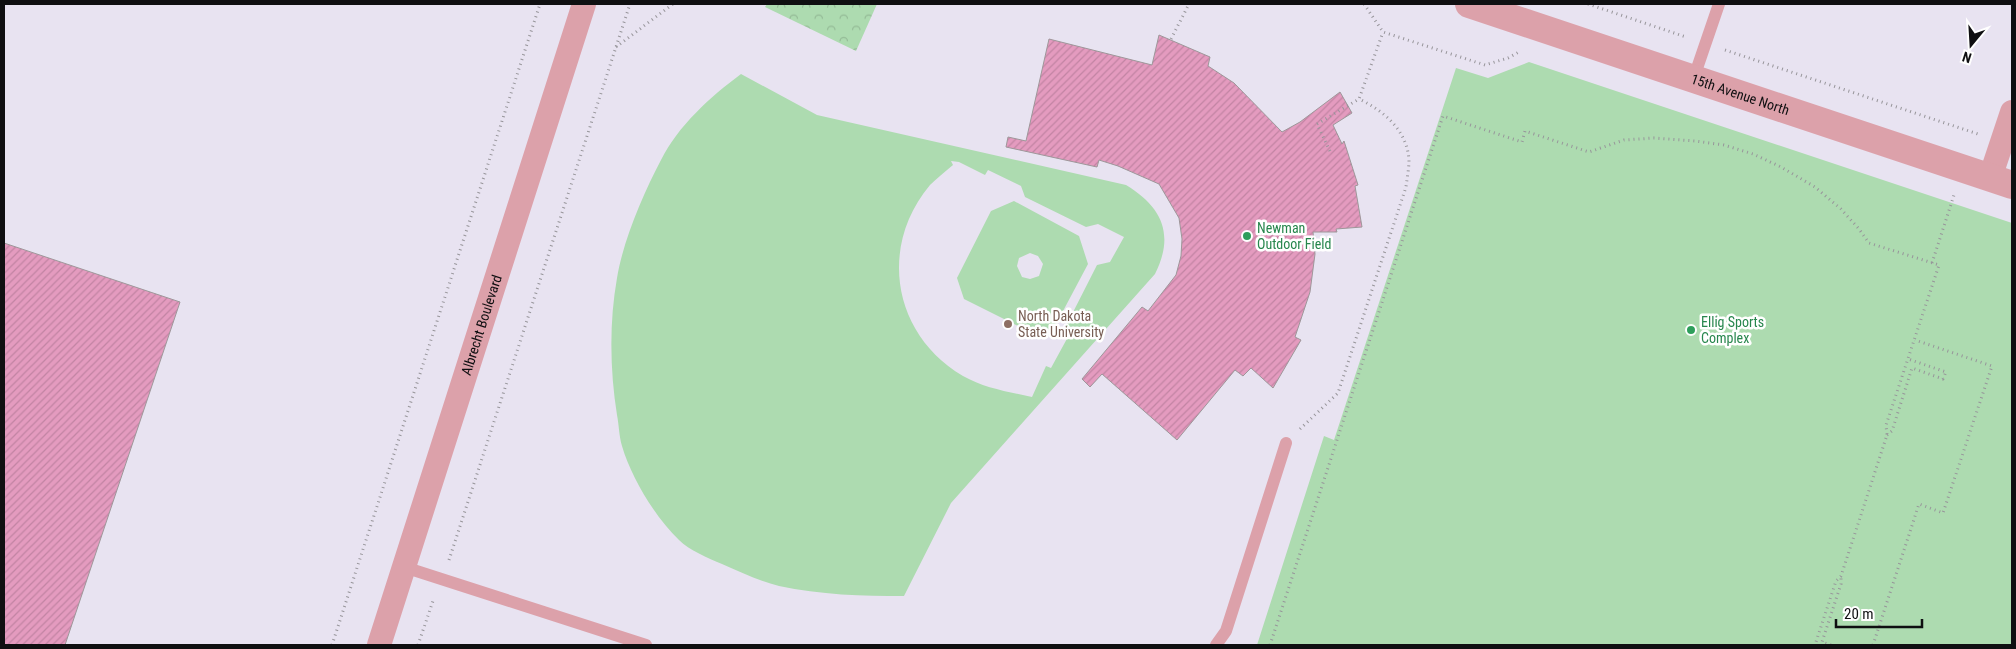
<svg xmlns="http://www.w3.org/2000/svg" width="2016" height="649" font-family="'Roboto Condensed',sans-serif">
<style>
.built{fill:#e8e3f1}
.green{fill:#addbb0;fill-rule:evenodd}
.forest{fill:url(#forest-crowns)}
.building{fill:url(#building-hatch);stroke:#9e979a}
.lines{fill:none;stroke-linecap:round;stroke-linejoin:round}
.path{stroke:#97959a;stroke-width:3;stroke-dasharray:1 4;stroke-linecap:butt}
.service{stroke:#dca1aa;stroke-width:12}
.minor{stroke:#dca1aa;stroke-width:24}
.tertiary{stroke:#dca1aa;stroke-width:28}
.leisure-dot{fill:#2e9e5b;stroke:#fff;stroke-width:2}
.education-dot{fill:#8d6e63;stroke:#fff;stroke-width:2}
.labels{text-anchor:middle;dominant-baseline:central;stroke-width:5;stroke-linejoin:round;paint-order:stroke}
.street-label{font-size:14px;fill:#0f0f11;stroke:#fff}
.leisure-label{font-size:14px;fill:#27864d;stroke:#fff;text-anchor:start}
.education-label{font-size:14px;fill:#785e54;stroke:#fff;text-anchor:start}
</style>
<defs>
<pattern id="forest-crowns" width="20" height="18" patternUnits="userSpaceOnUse" patternTransform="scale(1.25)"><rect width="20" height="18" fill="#addbb0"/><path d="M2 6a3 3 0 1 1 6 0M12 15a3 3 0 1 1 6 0" fill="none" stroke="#94bb96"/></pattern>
<pattern id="building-hatch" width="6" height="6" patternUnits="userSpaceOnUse" patternTransform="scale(1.25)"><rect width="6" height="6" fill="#e49bbf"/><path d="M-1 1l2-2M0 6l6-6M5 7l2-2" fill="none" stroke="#c284a3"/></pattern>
</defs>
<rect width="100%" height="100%" fill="#f0eef5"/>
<rect class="built" x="4" y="4" width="2008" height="641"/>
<g class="green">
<polygon points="1529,62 2012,223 2012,645 1257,645 1324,436 1334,440 1456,68 1488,78"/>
<path d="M741 74 817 115 1126 185C1162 207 1175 234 1155 274L951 503 904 596C863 596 820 595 779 586 759 581 740 572 722 564 708 558 689 550 679 540 655 517 631 477 622 446 619 436 619 425 617 415 610 371 609 323 617 278 623 241 643 194 661 160 678 126 710 97 741 74ZM951 161 959 162 985 175 988 170 1021 186 1025 197 1086 227 1098 224 1124 237 1110 262 1097 265 1066 326 1069 335 1051 368 1046 366 1032 397C1009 392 984 388 963 376 893 335 878 247 930 185 937 178 945 172 953 165Z"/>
<path d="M1014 201 1079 236 1088 264 1054 328 1030 332 964 299 957 278 991 211ZM1030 253 1038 256 1043 264 1039 276 1030 279 1022 277 1017 266 1019 258Z"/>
</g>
<polygon class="forest" points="767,4 877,4 856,51 765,7"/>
<g class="building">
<polygon points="1159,35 1210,57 1208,66 1234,83 1282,132 1300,122 1340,92 1352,113 1333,125 1342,144 1344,141 1358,185 1355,186 1362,227 1336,229 1337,232 1313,232 1315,254 1310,292 1295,337 1301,340 1273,388 1251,368 1243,376 1235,370 1177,440 1102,374 1090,387 1082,379 1142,307 1148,311 1176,275 1181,256 1182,239 1179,218 1159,184 1118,166 1099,160 1097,167 1006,147 1008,137 1026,141 1049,39 1152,65"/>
<polygon points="4,243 180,302 65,645 4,645"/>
</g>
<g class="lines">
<g class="path">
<polyline points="1364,4 1383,32 1485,65 1508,58 1519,52"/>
<polyline points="1588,4 1686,37"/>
<polyline points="1171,39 1189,4"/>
<polyline points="616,47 673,4"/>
<polyline points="1725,50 1978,134"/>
<polyline points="1330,151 1317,124 1359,99 1383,32"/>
<polyline points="1932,263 1954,195"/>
<path d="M1300 429 1338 393 1406 187C1407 178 1409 169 1409 160 1407 130 1384 111 1359 99"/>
<polyline points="1887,435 1892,431 1912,368 1943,379 1946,372 1908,359"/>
<polyline points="449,560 630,4"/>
<polyline points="332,645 540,4"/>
<polyline points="418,645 434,598"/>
<polyline points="1270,645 1443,116 1522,142 1525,131 1589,152 1624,140 1654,138 1695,141 1724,145 1753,154 1781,167 1815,187 1841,209 1859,229 1869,243 1939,265 1886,425 1887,435 1841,576 1836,581 1815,645"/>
<polyline points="1831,645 1822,642 1841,584 1841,576"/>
<polyline points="1873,645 1919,504 1943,513 1992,366 1915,340"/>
</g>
<g class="service">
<polyline points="1693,80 1719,4"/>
<polyline points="404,567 646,645"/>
<polyline points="1216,645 1226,631 1286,443"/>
</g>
<g class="minor">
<polyline points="1990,178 2012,112"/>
<path id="s1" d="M379 645 584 4"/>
</g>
<path class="tertiary" id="s2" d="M1469 4 2012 185"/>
</g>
<g class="leisure-dot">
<circle cx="1247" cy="236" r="5"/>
<circle cx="1691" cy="330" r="5"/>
</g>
<circle class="education-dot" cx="1008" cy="324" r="5"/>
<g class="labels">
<g class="street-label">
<text stroke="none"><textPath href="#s2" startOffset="286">15th Avenue North</textPath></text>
<text stroke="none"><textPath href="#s1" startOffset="336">Albrecht Boulevard</textPath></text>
</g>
<g class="leisure-label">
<text x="1257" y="228">Newman<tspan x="1257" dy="16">Outdoor Field</tspan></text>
<text x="1701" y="322">Ellig Sports<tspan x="1701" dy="16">Complex</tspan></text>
</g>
<g class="education-label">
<text x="1018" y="316">North Dakota<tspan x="1018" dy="16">State University</tspan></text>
</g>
</g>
<rect width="2016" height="649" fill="none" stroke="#0f0f11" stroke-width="10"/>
<g transform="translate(1971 45) rotate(198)" stroke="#ffffff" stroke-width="4" paint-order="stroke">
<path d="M0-4L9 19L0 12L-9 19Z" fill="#0f0f11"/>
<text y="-8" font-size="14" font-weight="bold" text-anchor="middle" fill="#0f0f11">N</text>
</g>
<path d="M1836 619v8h86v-8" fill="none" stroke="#0f0f11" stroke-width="2.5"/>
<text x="1844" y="619" font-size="15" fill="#0f0f11" stroke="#ffffff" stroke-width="4" paint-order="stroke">20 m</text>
</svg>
